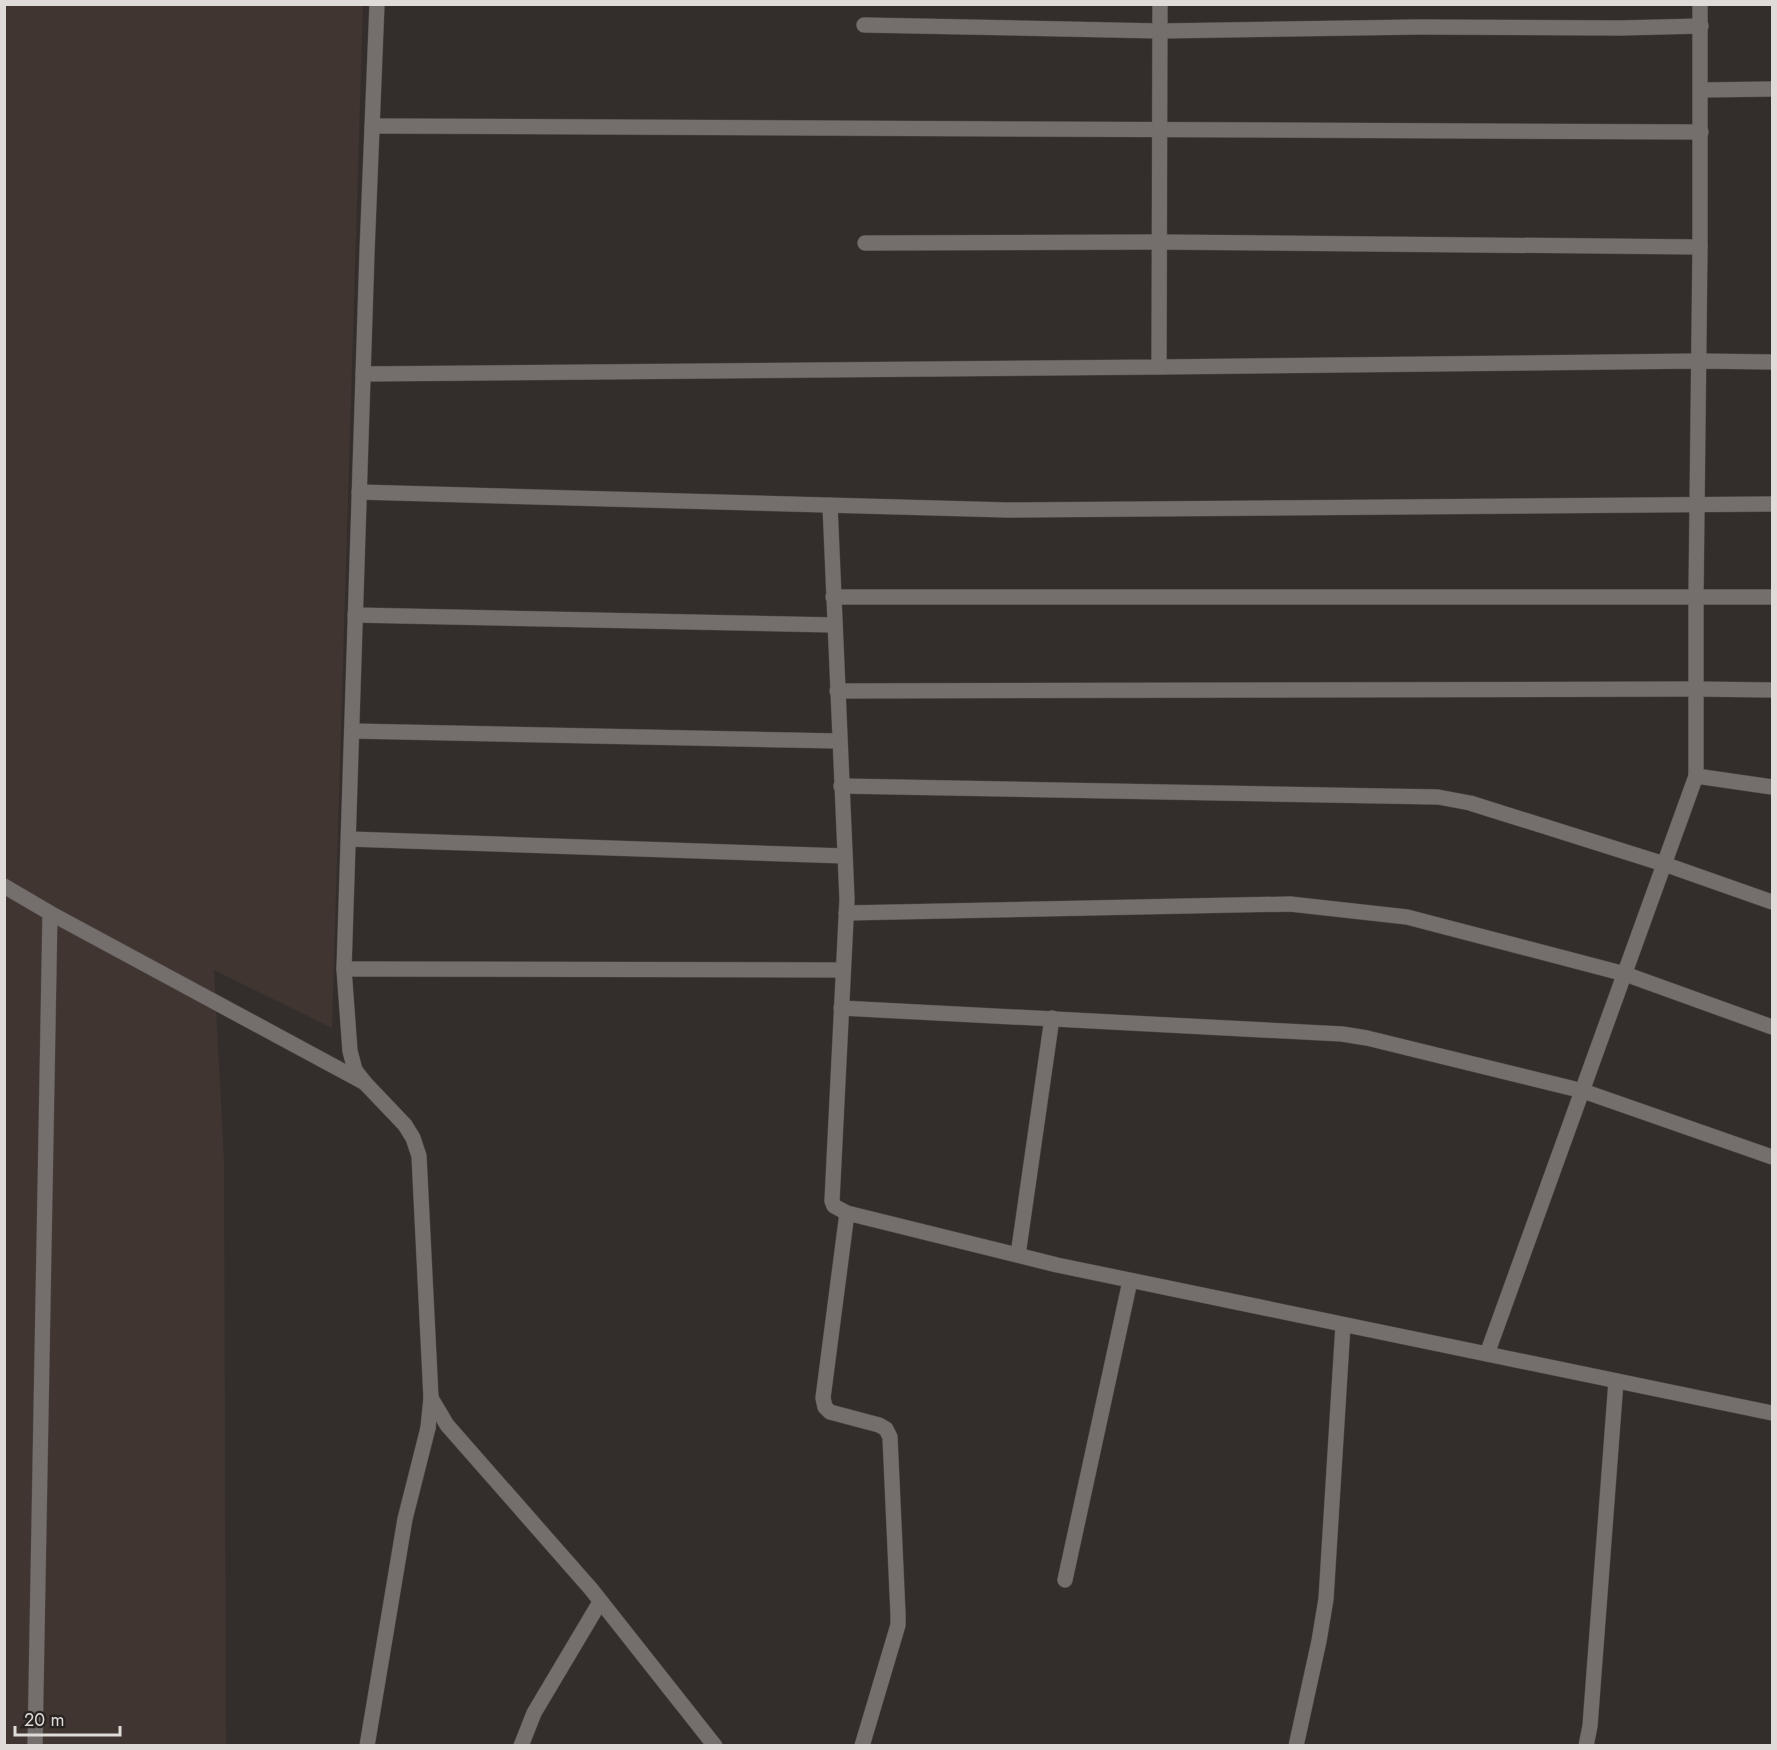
<svg xmlns="http://www.w3.org/2000/svg" width="1777" height="1750" font-family="Jost,sans-serif">
<style>
.built{fill:#403530}
.lines{fill:none;stroke-linecap:round;stroke-linejoin:round}
.service-casing{stroke:#4e4947;stroke-width:16}
.minor-casing{stroke:#4e4947;stroke-width:16}
.tertiary-casing{stroke:#4e4947;stroke-width:16}
.service{stroke:#746e6c;stroke-width:15}
.minor{stroke:#746e6c;stroke-width:15}
.tertiary{stroke:#746e6c;stroke-width:15}
</style>
<rect width="100%" height="100%" fill="#332e2c"/>
<polygon class="built" points="5,5 363,5 332,1028 214,970 224,1161 226,1745 5,1746"/>
<g class="lines">
<defs>
<g id="service">
<polyline points="4,886 50,913 365,1083"/>
<polyline points="35,1746 50,913"/>
</g>
<g id="minor">
<polyline points="864,25 1160,31 1418,27 1620,28 1701,26"/>
<polyline points="1701,90 1772,89"/>
<polyline points="372,126 1701,132"/>
<polyline points="865,243 1159,242 1700,247"/>
<polyline points="1159,367 1699,361 1772,362"/>
<polyline points="363,374 1159,367 1160,4"/>
<polyline points="359,492 1007,510 1772,504"/>
<polyline points="830,505 847,899 832,1201 834,1206 847,1213 1057,1265 1772,1413"/>
<polyline points="833,597 1772,597"/>
<polyline points="355,615 835,625"/>
<polyline points="837,691 1696,689 1772,690"/>
<polyline points="352,731 839,741"/>
<polyline points="1696,776 1772,787"/>
<polyline points="841,786 1438,797 1470,803 1664,864 1772,902"/>
<polyline points="349,839 845,856"/>
<polyline points="846,913 1290,904 1407,917 1625,974 1772,1027"/>
<polyline points="344,969 842,970"/>
<polyline points="841,1008 1342,1034 1367,1038 1583,1091 1772,1157"/>
<polyline points="847,1213 823,1398 825,1407 830,1412 879,1425 886,1429 890,1437 898,1614 898,1625 862,1746"/>
<polyline points="1018,1255 1052,1018"/>
<polyline points="1487,1354 1696,776 1696,596 1700,247 1700,4"/>
<polyline points="431,1398 447,1425 591,1589 715,1746"/>
<polyline points="1065,1580 1130,1281"/>
<polyline points="367,1746 405,1519 428,1428"/>
<polyline points="521,1746 534,1713 600,1602"/>
<polyline points="1296,1746 1319,1641 1326,1599 1343,1325"/>
<polyline points="1586,1746 1590,1726 1616,1381"/>
</g>
<polyline id="tertiary" points="377,4 367,252 344,969 350,1051 355,1070 365,1083 405,1125 413,1138 419,1156 431,1398 428,1428"/>
</defs>
<use href="#service" class="service-casing"/>
<use href="#minor" class="minor-casing"/>
<use href="#tertiary" class="tertiary-casing"/>
<use href="#service" class="service"/>
<use href="#minor" class="minor"/>
<use href="#tertiary" class="tertiary"/>
</g>
<rect width="1777" height="1750" fill="none" stroke="#dedbd9" stroke-width="12"/>
<path d="M15 1726v9h105v-9" fill="none" stroke="#dedbd9" stroke-width="3"/>
<text x="24" y="1726" font-size="18" fill="#dedbd9" stroke="#292422" stroke-width="4.5" paint-order="stroke">20 m</text>
</svg>
